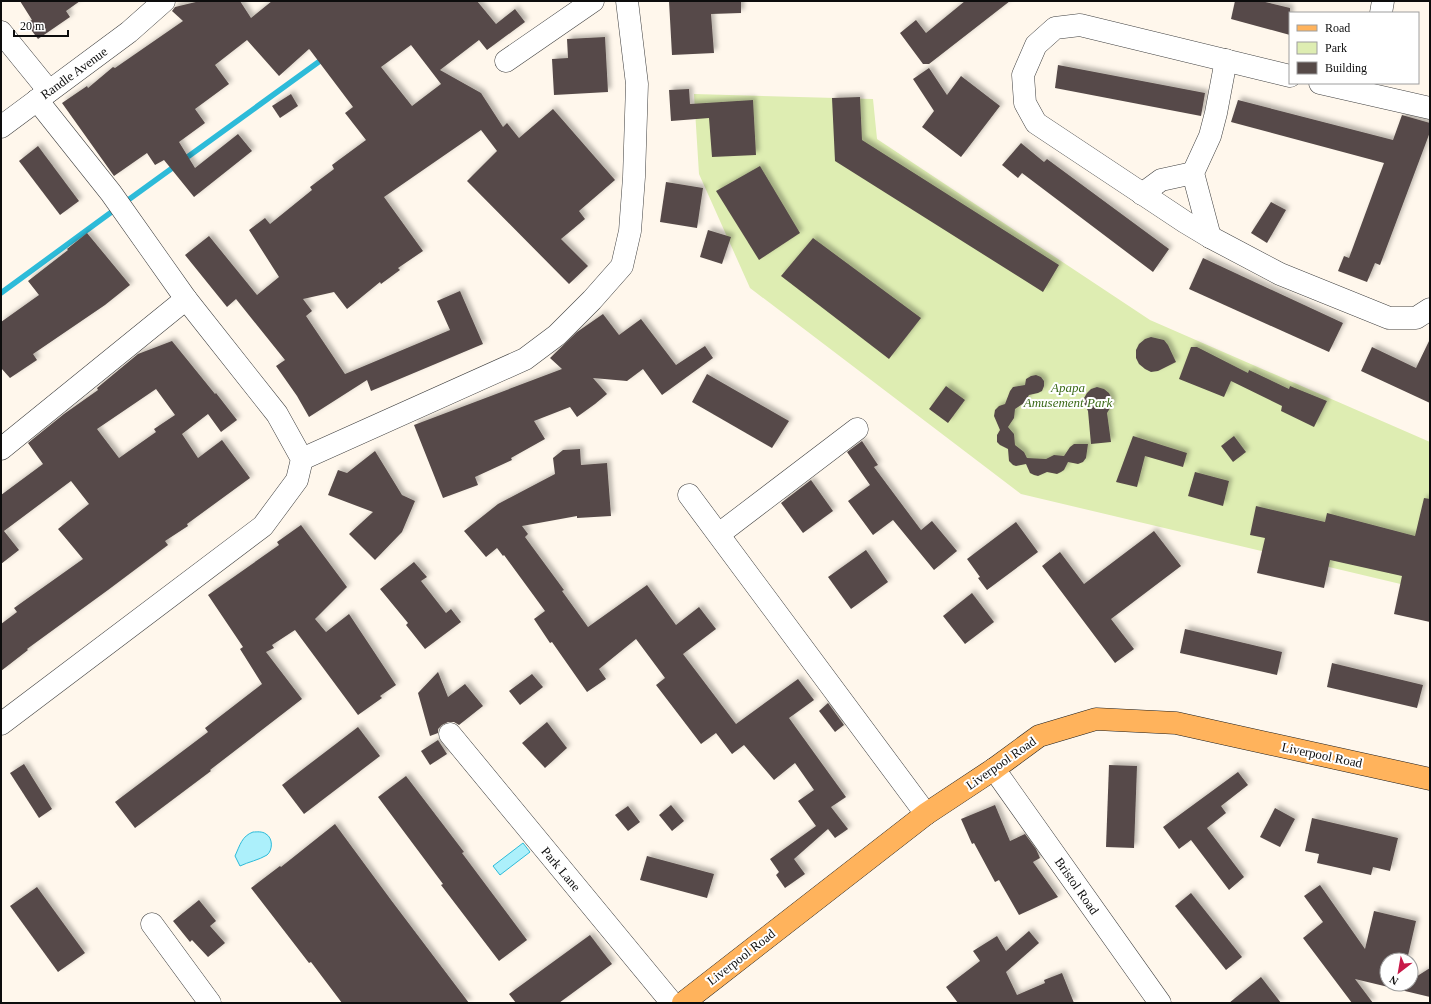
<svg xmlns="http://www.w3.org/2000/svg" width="1431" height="1004" font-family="'Times New Roman',serif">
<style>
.green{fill:#deedb2}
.water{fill:#acf0fb;stroke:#2dbbd9}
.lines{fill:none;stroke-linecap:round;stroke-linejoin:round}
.stream{stroke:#2dbbd9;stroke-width:5.5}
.building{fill:#564a48;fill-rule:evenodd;filter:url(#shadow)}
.minor-casing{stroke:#404040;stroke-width:23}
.major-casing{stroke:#1e1e1e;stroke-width:23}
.minor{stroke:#fff;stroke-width:22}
.major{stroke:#ffb35c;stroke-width:22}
.labels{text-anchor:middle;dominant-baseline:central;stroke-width:4;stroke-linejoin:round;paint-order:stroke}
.street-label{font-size:13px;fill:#0d0d0d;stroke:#fff}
.park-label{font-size:13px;font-style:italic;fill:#3b6a18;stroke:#fff}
</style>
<defs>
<filter id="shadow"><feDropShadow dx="3.5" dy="-3.5" stdDeviation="2" flood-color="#0004"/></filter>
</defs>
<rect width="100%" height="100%" fill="#fff7ec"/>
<polygon class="green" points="694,94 873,99 877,139 1150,320 1430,442 1430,591 1021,494 750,288 699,174"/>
<g class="water">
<path d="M253 832C257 832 262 831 266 834 273 838 273 850 267 855 259 860 248 862 240 866L235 856C240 845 242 836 253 832Z"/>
<polygon points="523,843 530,852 500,875 493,866"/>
</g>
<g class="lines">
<g class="stream">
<polyline points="124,203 324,58"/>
<polyline points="1,293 117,208"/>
</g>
</g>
<g class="building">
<polygon points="20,1 80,1 66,11 70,17 38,39 26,23 32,20"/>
<path d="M200 1H240L251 18 272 1H477L496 24 515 9 525 22 487 50 479 40 440 70 481 93 503 127 507 123 519 138 553 109 615 180 579 211 585 219 561 239 588 266 569 284 467 181 497 151 481 130 384 197 423 251 398 268 400 270 381 284 380 282 347 309 334 292 303 299 312 311 306 316 345 374 450 330 437 301 460 291 483 344 371 391 367 380 309 417 297 396 276 366 285 360 236 299 227 307 185 255 209 236 257 295 279 277 249 230 265 218 270 224 312 190 310 187 334 169 332 165 366 140 345 113 353 107 310 50 309 49 279 76 247 40 215 65 229 84 195 109 205 123 179 142 195 168 238 134 252 151 194 197 164 160 155 165 147 153 114 176 62 103 87 86 88 88 113 67 115 68 183 21 172 11 175 7ZM411 45 441 84 412 106 381 67Z"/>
<polygon points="669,1 741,1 741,13 711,14 714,53 672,55"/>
<polygon points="965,1 1010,1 929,64 923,64 900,33 916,20 926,33"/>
<polygon points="1235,1 1261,1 1290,8 1290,35 1231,19"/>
<polygon points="605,37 608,92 554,95 552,59 568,58 567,39"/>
<polygon points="1058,65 1205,93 1201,116 1055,88"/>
<polygon points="929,68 947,95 961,76 1000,106 961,157 922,127 934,111 913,79"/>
<polygon points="689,89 690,104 753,100 756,155 712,157 709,118 671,121 669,90"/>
<polygon points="291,94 298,106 280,118 272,106"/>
<polygon points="860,97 862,140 1059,265 1043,292 835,161 832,98"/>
<polygon points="1238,100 1393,140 1402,115 1430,123 1430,132 1380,265 1375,263 1367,282 1338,271 1344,256 1349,258 1384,163 1231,122"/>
<polygon points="1021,143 1044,162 1047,159 1169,249 1153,272 1022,173 1018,178 1002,165"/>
<polygon points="38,146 79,201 60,215 19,161"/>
<polygon points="760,166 800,233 759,260 716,191"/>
<polygon points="666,182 703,188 697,228 660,222"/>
<polygon points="1271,202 1286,210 1267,243 1251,233"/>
<polygon points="708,230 731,237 722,264 700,257"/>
<polygon points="87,233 130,285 105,305 33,354 37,360 10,378 1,368 1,322 39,295 28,281 68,250 67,249"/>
<polygon points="813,238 921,318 889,359 781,276"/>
<polygon points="1203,258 1343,323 1329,352 1189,289"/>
<polygon points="603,314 619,335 641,319 676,365 705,346 713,358 662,395 643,369 627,381 593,378 607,394 595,404 577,417 570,407 534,421 545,439 511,458 512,460 475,477 478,485 443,498 414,425 562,369 550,358 577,332"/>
<polygon points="1151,337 1164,340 1168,345 1176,362 1158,371 1151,372 1145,369 1139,364 1136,358 1136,350 1139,344 1145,339"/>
<polygon points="1430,339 1430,403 1361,371 1372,347 1416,368"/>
<path d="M172 341 215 394 216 393 237 420 221 432 208 414 182 434 198 458 222 440 250 478 187 524 188 526 165 541 168 545 108 590 27 649 28 650 1 671V624L17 612 14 608 83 559 58 529 89 504 71 481 4 531 19 550 1 564V495L43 464 28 443 64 414 98 390 97 388 138 354ZM156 389 175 415 154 429 156 432 119 458 97 429Z"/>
<polygon points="1191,347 1197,347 1248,373 1249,370 1289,389 1290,386 1327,401 1314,427 1281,411 1282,406 1231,381 1224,397 1179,379"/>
<polygon points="707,374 789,421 772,448 692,402"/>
<polygon points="1036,375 1041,377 1044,381 1044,386 1042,391 1038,393 1029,395 1024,403 1015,409 1014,418 1008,427 1014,434 1015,445 1024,452 1027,458 1046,459 1054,455 1064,456 1070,447 1074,444 1088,444 1086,458 1083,462 1078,464 1068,462 1064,470 1061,472 1057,474 1047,472 1038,476 1034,475 1030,473 1026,464 1016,466 1013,465 1009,461 1008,449 1000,445 997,442 997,435 1000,430 994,416 995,410 999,406 1005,404 1010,391 1013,387 1025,385 1026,379 1031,376"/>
<polygon points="946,386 965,400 948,423 929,409"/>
<polygon points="1097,387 1104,389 1109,393 1112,399 1112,405 1107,413 1111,442 1091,444 1088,411 1084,403 1084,398 1087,393 1091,389"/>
<polygon points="1133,436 1187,453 1183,467 1145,456 1137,487 1116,482"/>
<polygon points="1234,436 1246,452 1233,462 1221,446"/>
<polygon points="862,441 878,465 874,467 921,530 932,521 957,551 934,570 893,520 873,535 848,501 870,485 847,452"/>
<polygon points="580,449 581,465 607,463 611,516 577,518 577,516 522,526 528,534 525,537 564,590 562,591 588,627 647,585 676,625 699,607 716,629 683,654 736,724 798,679 814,700 789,718 846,797 831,807 848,829 835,838 828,829 794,859 805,874 785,888 776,875 779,872 770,859 816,826 798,801 814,790 795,763 774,780 744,745 732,754 716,733 701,744 656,685 665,678 636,639 599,669 606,679 587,692 552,642 550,643 534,619 545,611 504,555 503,556 497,548 486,557 464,531 498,504 555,474 553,458 563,450"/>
<polygon points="375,451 402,495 415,501 402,532 375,560 349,534 373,512 328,495 338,470 347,473"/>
<polygon points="1195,472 1229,481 1223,506 1188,496"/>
<polygon points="811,480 833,511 803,533 781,503"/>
<polygon points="1424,498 1430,499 1430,622 1394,614 1402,576 1330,560 1324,588 1257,573 1265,538 1250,535 1256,506 1325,522 1327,513 1415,536"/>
<polygon points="1016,522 1038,552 987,590 978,578 980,577 967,559"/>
<polygon points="301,525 347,587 315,619 326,632 349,614 396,685 380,696 382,698 358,715 295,630 272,645 274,648 266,652 302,699 210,770 211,771 135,828 115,802 208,732 205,728 262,684 240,649 243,647 208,595 279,545 277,542"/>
<polygon points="1154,531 1181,566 1111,619 1134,649 1115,663 1042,566 1060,552 1084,584"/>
<polygon points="866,550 888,582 851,609 828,577"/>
<polygon points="414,562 427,577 421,581 446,613 451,609 461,622 425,649 406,625 408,623 380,589"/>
<polygon points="972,593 994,622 965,644 943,616"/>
<polygon points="1185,629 1282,652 1277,675 1180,653"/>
<polygon points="1332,663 1423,685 1417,708 1327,687"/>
<polygon points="438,672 448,697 465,684 483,706 459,725 454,722 448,722 442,725 438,729 438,733 430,736 418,693"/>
<polygon points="532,674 543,687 520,705 509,691"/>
<polygon points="828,703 844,725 835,732 819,711"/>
<polygon points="547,722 567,748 545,768 522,743"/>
<polygon points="358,727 380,756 304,814 282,785"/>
<polygon points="438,740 447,754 430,765 421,751"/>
<polygon points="24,764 52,809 39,818 10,773"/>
<polygon points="1109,765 1137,766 1134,848 1106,847"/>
<polygon points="1238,772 1248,785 1221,806 1226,813 1207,828 1244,877 1229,890 1191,840 1179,849 1163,827"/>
<polygon points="406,776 464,852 462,853 527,940 499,961 441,885 443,884 378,797"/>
<polygon points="671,805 684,821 672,831 659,815"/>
<polygon points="995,805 1010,841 1025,834 1036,849 1040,858 1033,862 1058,897 1019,915 999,880 995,882 974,843 972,844 961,819"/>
<polygon points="628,806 640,822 628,831 615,815"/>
<polygon points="1275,808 1295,819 1280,847 1260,837"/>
<polygon points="1312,818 1398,838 1390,871 1373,867 1371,875 1317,863 1319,854 1305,851"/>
<polygon points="335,824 391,900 469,1003 342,1003 311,962 309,963 251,888 280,866 281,867"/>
<polygon points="647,856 714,874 707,898 640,880"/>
<polygon points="1320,885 1365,949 1374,911 1416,921 1407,960 1387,960 1387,984 1401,984 1400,987 1404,984 1411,984 1411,980 1430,968 1430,997 1355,979 1373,1003 1352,1003 1303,938 1323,922 1304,896"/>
<polygon points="37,887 85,953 58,972 10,906"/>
<polygon points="1191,893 1242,957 1226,970 1175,906"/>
<polygon points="199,900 216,921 210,926 225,943 208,957 192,940 190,942 173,921"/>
<polygon points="1029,931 1039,943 1006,972 1017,995 1045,983 1044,980 1062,973 1074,1003 958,1003 946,987 980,961 973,951 997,936 1006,951"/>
<polygon points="590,935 612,964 559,1003 516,1003 509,994"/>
<polygon points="1261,977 1281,1003 1229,1003"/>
</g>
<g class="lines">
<defs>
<g id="minor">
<polyline points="1381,13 1383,1"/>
<polyline points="1,32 49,91"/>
<polyline points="506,61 593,1"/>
<polyline points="1290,76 1080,25 1055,28 1036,45 1023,75 1025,103 1036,123 1185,222 1210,237 1280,274 1389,318 1416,318 1430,309"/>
<polyline points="1320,83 1430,108"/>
<polyline points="1,127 129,32 164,1"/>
<polyline points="1142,194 1161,180 1193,173"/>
<polyline points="1210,237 1193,173 1210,136 1216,113 1226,60"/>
<polyline points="1,449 186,299"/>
<polyline points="302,459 525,359 557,335 592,300 622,266 630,231 634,177 637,84 627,1"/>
<polyline points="689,495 926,814"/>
<polyline points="719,534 857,429"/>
<polyline points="1,724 263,526 297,480 302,459 277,414 186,299 111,193 37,100"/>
<polyline points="450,734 672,1003"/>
<polyline points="994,769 1160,1003"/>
<polyline points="152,924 210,1003"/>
</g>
<polyline id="major" points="683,1003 926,814 994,769 1039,736 1096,719 1176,723 1430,779"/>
</defs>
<use href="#minor" class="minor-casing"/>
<use href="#major" class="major-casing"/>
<use href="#minor" class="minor"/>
<use href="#major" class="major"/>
</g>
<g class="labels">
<g class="street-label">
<text transform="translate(74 73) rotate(-36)">Randle Avenue</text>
<text transform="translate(1322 755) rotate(12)">Liverpool Road</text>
<text transform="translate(1001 763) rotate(-35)">Liverpool Road</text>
<text transform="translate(561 869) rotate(50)">Park Lane</text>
<text transform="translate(1077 886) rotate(55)">Bristol Road</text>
<text transform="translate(741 957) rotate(-38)">Liverpool Road</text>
</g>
<g class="park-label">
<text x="1068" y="387">Apapa<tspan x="1068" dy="15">Amusement Park</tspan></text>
</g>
</g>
<rect width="1431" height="1004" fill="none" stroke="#0d0d0d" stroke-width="4"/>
<rect x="1289" y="12" width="130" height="72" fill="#ffffff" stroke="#9e9e9e"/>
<rect x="1297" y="25" width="20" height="6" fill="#ffb35c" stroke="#9e9e9e"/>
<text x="1325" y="32" font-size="12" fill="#0d0d0d">Road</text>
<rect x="1297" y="42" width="20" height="12" fill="#deedb2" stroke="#9e9e9e"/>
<text x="1325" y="52" font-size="12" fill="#0d0d0d">Park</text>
<rect x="1297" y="62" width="20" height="12" fill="#564a48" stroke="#9e9e9e"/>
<text x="1325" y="72" font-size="12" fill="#0d0d0d">Building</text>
<g transform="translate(1399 972) rotate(211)"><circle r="19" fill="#ffffff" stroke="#9e9e9e"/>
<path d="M0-3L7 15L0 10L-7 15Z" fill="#c81949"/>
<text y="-6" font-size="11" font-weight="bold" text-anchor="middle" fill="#0d0d0d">N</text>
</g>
<path d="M14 30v6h54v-6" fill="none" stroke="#0d0d0d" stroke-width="2"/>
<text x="20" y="30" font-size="12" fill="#0d0d0d" stroke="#ffffff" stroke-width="3" paint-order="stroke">20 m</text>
</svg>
